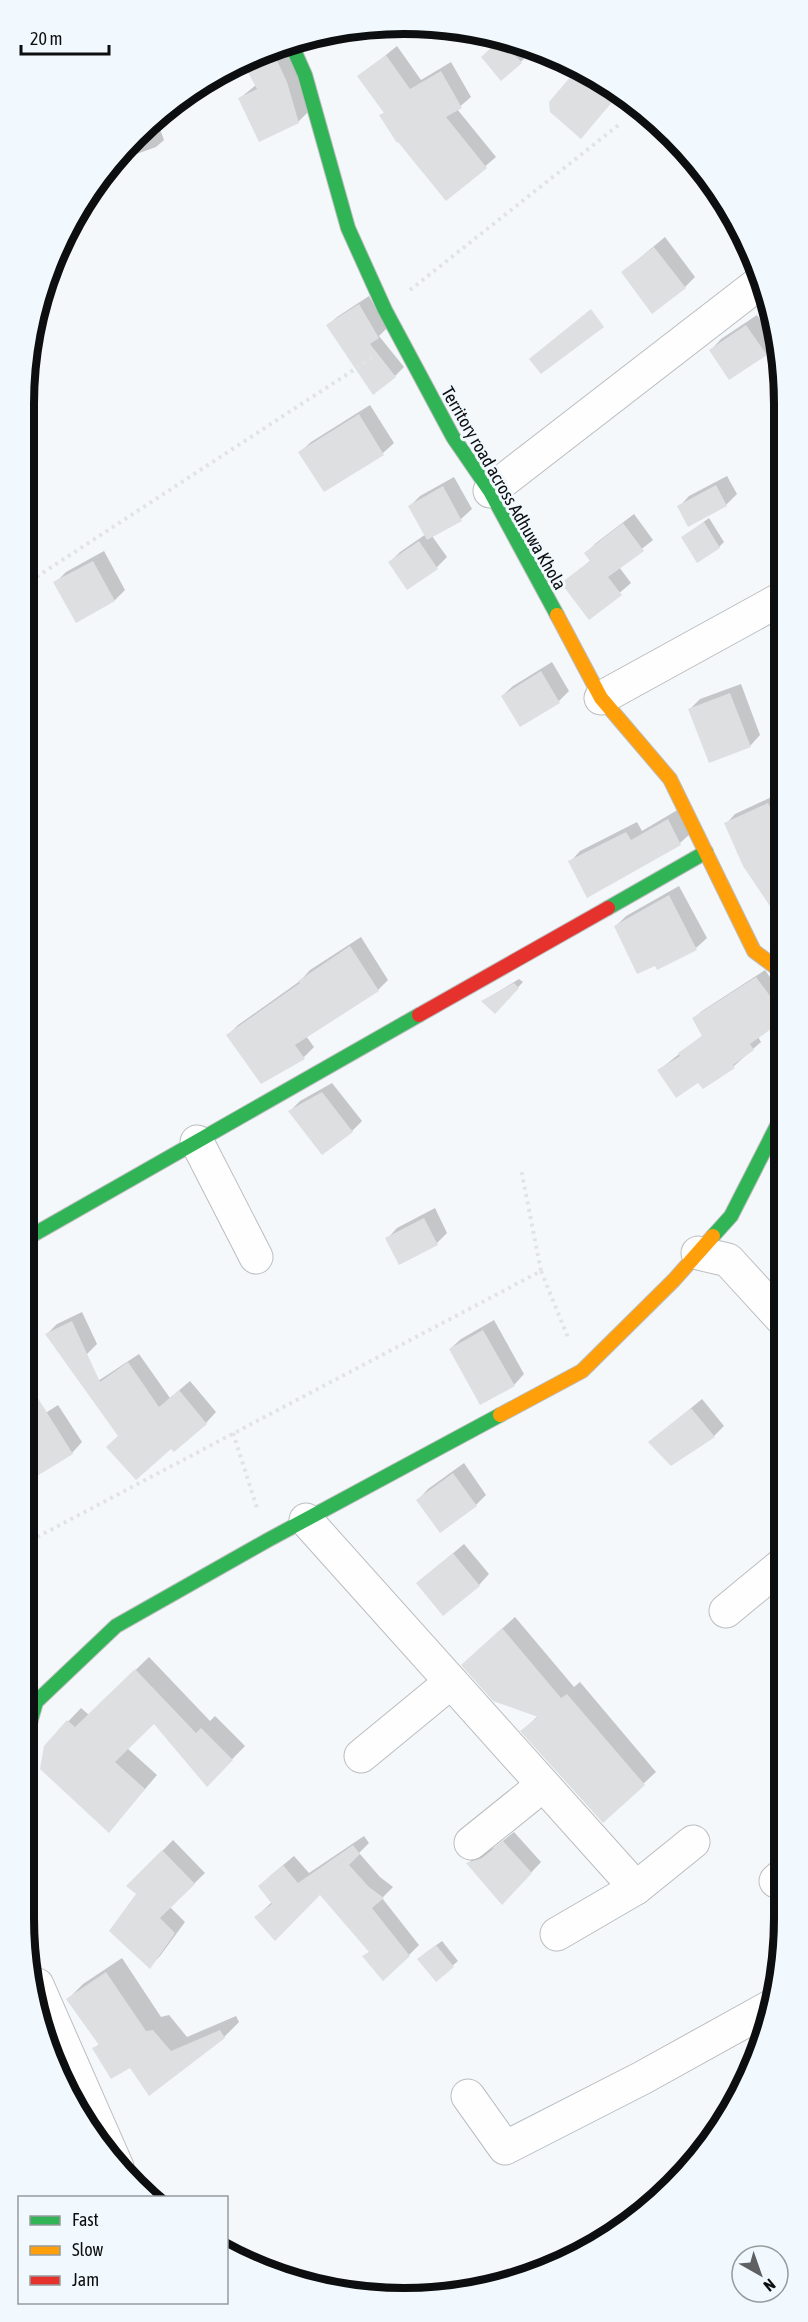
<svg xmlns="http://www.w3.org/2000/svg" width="808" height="2322" font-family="'Asap Condensed',sans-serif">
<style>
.shadow{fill:#0003}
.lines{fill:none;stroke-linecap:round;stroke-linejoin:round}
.stream{stroke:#d3e6f7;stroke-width:9}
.building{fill:#dddfe1}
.street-casing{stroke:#bbbdbf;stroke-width:35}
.fast-casing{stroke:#bbbdbf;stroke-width:16}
.slow-casing{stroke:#bbbdbf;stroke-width:16}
.jam-casing{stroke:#bbbdbf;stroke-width:16}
.path{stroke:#e1e3e4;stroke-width:4;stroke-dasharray:3 4.5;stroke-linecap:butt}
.street{stroke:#fefefe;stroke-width:33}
.fast{stroke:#30b455;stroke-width:14}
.slow{stroke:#ff9f0a;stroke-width:14}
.jam{stroke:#e5322d;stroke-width:14}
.labels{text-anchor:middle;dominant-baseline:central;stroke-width:6;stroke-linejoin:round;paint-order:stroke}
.street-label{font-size:18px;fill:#0c0e0f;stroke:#f2f9fe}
.rim{fill:none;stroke:#0c0e0f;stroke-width:8}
</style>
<rect width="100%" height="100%" fill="#f5f8fb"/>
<g class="shadow">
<polygon points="504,38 513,41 526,57 502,79 487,52"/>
<polygon points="397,46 421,80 451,62 471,97 457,109 496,157 447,199 381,116 385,112 359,77"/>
<polygon points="289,50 309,111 298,122 240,98 256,85 245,64"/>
<polygon points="579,69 594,75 618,95 581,137"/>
<polygon points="158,124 164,140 156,147 131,156 129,150"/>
<polygon points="665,237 695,277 685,287 623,272"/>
<polygon points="369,296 387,328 379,336 404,367 395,376 328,325 337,317"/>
<polygon points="757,315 776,344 766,354 711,350 721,339"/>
<polygon points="370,405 394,443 383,453 324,490 300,452 311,442"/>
<polygon points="727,476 737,494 726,505 689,525 679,507 689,496"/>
<polygon points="454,477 472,509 461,519 432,536 447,557 437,567 407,588 390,562 400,552 426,534 410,506 420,496"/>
<polygon points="634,514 653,540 619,567 631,583 590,618 563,583 591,560 586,553 596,543"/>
<polygon points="709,518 724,542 719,547 683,537"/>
<polygon points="104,551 125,590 115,600 55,583 66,572"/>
<polygon points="552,662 569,691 559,701 520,725 502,696 513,686"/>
<polygon points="741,684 760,735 750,746 690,709 700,699"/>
<polygon points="778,794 782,801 782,922 726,824 735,814"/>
<polygon points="679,809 691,833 680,843 587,896 570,862 580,851 637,822 642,831"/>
<polygon points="679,886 707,938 696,948 658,968 616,926 626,916"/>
<polygon points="361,937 388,980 378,990 306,1036 314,1047 304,1057 228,1035 238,1025 300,981 310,970"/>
<polygon points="765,970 782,994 782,1019 758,1037 761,1042 753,1049 734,1066 699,1081 659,1070 703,1035 694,1018 702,1011"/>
<polygon points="519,979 523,982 495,1012 483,1001"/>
<polygon points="332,1083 362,1121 352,1131 290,1111 300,1101"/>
<polygon points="435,1208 447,1233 437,1243 400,1263 387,1239 397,1228"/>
<polygon points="82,1312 97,1344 87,1354 47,1334 57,1324"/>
<polygon points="494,1320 524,1374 514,1385 450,1349 461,1339"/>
<polygon points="24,1353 36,1373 24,1383"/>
<polygon points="139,1354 170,1398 190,1381 216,1412 206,1423 172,1447 120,1436 98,1381"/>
<polygon points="702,1399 724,1426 714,1436 650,1442"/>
<polygon points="58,1405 82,1442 72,1453 24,1464 24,1427"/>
<polygon points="464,1463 486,1495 476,1505 418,1500 428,1489"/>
<polygon points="464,1544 489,1574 479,1585 418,1583"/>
<polygon points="515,1617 574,1687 580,1682 656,1772 603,1821 522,1731 539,1715 475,1653"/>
<polygon points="149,1657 210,1721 215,1716 245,1746 207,1785 154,1722 127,1748 157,1775 109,1831 45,1746 81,1708 89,1715"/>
<polygon points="514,1832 541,1862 512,1893 468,1864 478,1853 494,1848"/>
<polygon points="364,1836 369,1843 359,1853 380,1877 393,1887 382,1898 419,1945 409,1955 370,1951 320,1893 256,1917 272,1902 270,1876 294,1856 309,1873"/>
<polygon points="173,1840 205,1873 170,1907 185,1922 160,1956 150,1966 138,1894 128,1886"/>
<polygon points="442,1941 458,1961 436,1980 424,1954"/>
<polygon points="122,1958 161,2017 169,2015 187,2037 236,2016 239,2022 224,2037 130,2066 94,2049 100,2043 68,1999 83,1984"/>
</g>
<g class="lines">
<polyline class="stream" points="24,1865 29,1870"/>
</g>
<g class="building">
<polygon points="501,39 522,63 501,81 481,57"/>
<polygon points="274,54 287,82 299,123 259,142 238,98 257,89 244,65"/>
<polygon points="386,55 410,89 441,71 462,108 446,117 487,168 446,201 398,142 397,143 379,115 384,113 357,76"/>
<polygon points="578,68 586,72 616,97 581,139 550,112 549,102"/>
<polygon points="654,247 686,288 652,314 621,272"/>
<polygon points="359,304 379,338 370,344 396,377 373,395 326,325"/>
<polygon points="591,309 604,327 541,374 529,359"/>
<polygon points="746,325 767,355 729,380 709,350"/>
<polygon points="359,414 384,455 324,492 298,452"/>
<polygon points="716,485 727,506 688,527 677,506"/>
<polygon points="443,486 462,521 427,540 408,506"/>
<polygon points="704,522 720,548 697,563 681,537"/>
<polygon points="623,523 644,551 608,577 622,595 589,620 561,583 590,561 584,553"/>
<polygon points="419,541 438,569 407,590 388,562"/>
<polygon points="93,561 115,601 76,623 53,582"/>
<polygon points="541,671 560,703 520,727 501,696"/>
<polygon points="730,693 751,747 709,763 688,709"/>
<polygon points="768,803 782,831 782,924 743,866 724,823"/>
<polygon points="668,819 681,845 587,898 568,861 626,832 631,840"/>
<polygon points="669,895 697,950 657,970 655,966 637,974 614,926"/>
<polygon points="350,946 379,991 295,1045 305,1059 261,1084 226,1035 300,983 298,981"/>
<polygon points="756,977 782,1012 782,1021 750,1044 754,1050 733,1065 735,1068 703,1089 698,1083 676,1098 657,1070 680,1056 678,1053 702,1036 692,1018"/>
<polygon points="514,983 519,988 495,1014 481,1001"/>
<polygon points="322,1092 353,1132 322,1155 288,1111"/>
<polygon points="424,1218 438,1245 399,1265 385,1238"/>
<polygon points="72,1321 100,1382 128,1362 159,1407 179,1390 207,1424 174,1452 171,1449 136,1480 106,1447 118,1436 45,1334"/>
<polygon points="483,1330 515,1386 480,1405 449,1349"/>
<polygon points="24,1376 73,1454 32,1479 24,1466"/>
<polygon points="691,1408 715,1437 671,1466 648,1442"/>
<polygon points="453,1473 477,1506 440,1533 416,1500"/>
<polygon points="453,1553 480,1586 443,1616 416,1583"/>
<polygon points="502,1628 561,1698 567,1694 645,1785 603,1823 520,1731 538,1717 493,1701 461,1665"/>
<polygon points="135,1669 196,1733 201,1728 233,1760 207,1787 154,1724 115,1762 145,1789 109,1833 40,1769 44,1746 67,1720 75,1727"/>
<polygon points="503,1841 532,1873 502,1905 466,1863 482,1858"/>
<polygon points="353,1845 360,1854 349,1865 369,1887 384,1898 372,1908 410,1956 383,1981 362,1956 369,1952 320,1895 275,1941 254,1917 272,1904 258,1886 283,1865 298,1883"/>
<polygon points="162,1850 195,1884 160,1918 175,1933 150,1969 109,1931 136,1894 126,1886"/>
<polygon points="436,1945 454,1967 436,1982 417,1959"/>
<polygon points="106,1972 146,2031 153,2030 171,2051 220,2030 225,2038 149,2096 130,2068 111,2079 92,2048 99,2045 66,1999"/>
</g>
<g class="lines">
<defs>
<g id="street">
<polyline points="490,491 759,283"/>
<polyline points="601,698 781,599"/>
<polyline points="197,1142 256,1257"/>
<polyline points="698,1253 728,1260 783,1320"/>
<polyline points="306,1520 636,1888 693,1842"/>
<polyline points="726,1611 783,1564"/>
<polyline points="361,1756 451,1682"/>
<polyline points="471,1843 543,1785"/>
<polyline points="776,1881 784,1874"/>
<polyline points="557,1934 636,1888"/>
<polyline points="37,1985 117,2167"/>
<polyline points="468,2096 505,2148 642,2078 772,2006"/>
</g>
<g id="fast">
<polyline points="293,48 305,75 348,228 385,310 453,437 490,491 557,615"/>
<polyline points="608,908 706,852"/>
<polyline points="713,1236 731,1216 782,1116"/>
<polyline points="24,1240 419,1015"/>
<polyline points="24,1744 36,1702 116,1626 268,1540 500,1415"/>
</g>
<g id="slow">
<polyline points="557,615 601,698 670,779 754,951 782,972"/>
<polyline points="500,1415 582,1371 674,1280 713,1236"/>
</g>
<polyline id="jam" points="419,1015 608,908"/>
</defs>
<use href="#street" class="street-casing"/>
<use href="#fast" class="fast-casing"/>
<use href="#slow" class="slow-casing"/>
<use href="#jam" class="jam-casing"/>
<g class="path">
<polyline points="410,290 621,123"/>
<polyline points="24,585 375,356"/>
<polyline points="541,1271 569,1340"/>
<polyline points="233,1433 258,1511"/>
<polyline points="24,1544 541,1271 521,1169"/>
</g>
<use href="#street" class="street"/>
<use href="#fast" class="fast"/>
<use href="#slow" class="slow"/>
<use href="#jam" class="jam"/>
</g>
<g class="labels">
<g class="street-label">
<text transform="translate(504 488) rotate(60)">Territory road across Adhuwa Khola</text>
</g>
</g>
<path d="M0 0H808V2322H0ZM404 34H404A370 370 0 0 1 774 404V1918A370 370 0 0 1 404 2288H404A370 370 0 0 1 34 1918V404A370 370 0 0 1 404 34Z" fill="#f2f9fe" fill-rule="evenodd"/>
<path class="rim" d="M404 34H404A370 370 0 0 1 774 404V1918A370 370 0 0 1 404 2288H404A370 370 0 0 1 34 1918V404A370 370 0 0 1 404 34Z"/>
<rect x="18" y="2196" width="210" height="108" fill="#f2f9fe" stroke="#969b9e" stroke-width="1.5"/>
<rect x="30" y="2216" width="30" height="9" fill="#30b455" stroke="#969b9e" stroke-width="1.5"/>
<text x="72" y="2226" font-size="18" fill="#0c0e0f">Fast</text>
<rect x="30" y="2246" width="30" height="9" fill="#ff9f0a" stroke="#969b9e" stroke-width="1.5"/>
<text x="72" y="2256" font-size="18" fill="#0c0e0f">Slow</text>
<rect x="30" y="2276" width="30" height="9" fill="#e5322d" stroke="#969b9e" stroke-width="1.5"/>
<text x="72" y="2286" font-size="18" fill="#0c0e0f">Jam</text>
<g transform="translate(760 2274) rotate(140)"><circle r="28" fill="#f2f9fe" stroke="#969b9e" stroke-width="1.5"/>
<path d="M0-4.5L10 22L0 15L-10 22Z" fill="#5e6062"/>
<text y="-9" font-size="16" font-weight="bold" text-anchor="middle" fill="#0c0e0f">N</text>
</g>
<path d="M21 45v9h88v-9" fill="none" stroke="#0c0e0f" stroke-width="3"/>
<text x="30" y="45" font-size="18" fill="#0c0e0f" stroke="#f2f9fe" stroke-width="4.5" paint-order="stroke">20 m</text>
</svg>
